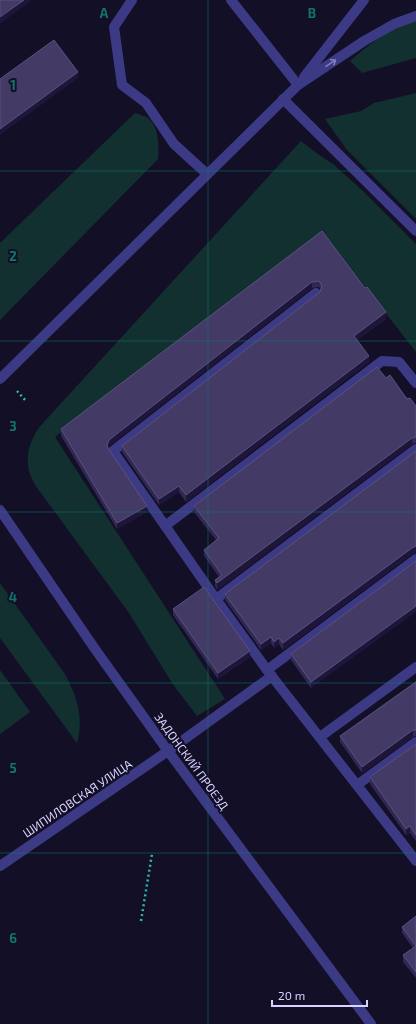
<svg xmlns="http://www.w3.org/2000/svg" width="416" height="1024" font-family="'Exo 2',sans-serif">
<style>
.green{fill:#12302f}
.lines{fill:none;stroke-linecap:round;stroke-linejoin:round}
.path{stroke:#2fb8b0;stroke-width:2.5;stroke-dasharray:2 3;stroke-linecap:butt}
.service{stroke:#3d3a85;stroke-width:10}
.tertiary{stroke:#3d3a85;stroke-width:10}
.wall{fill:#312854}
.shaded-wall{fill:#1d163a}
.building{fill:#433a66;stroke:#5a527e}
.oneway{stroke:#837fbc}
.grid{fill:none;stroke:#0f766e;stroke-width:1;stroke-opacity:0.55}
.labels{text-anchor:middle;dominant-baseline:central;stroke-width:4;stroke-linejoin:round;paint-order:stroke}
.street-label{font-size:12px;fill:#d9d4ff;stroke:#130f26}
.grid-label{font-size:13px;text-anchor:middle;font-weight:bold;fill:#0f766e;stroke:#130f26;stroke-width:4;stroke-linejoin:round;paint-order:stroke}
</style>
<rect width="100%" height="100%" fill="#130f26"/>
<g class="green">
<path d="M416 20V58L362 73 350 61C369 44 391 27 416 20Z"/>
<polygon points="416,93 416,219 347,150 325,119 361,111 374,103"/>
<path d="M135 113C139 114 144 116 148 118 159 126 159 147 158 159L0 320V243Z"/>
<path d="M301 141 322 157 333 164 364 192 416 244V352L324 234 55 437 225 699 197 716 172 683 129 613 35 485C32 479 28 471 28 464 26 449 34 433 43 423Z"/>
<path d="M0 583 65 674C77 697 84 717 77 743L0 638Z"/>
<polygon points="0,670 30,712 0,734"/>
</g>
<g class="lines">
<g class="path">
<polyline points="17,391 26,401"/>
<polyline points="141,921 152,854"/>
</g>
<g class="service">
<polyline points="132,0 114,27 122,85 146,103 174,144 207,174"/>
<polyline points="231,0 298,85"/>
<polyline points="283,99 416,231"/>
<polyline points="316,293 113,451 216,599 267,670 416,861"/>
<polyline points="165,526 382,361 399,362 416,383"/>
<polyline points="216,599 416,449"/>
<polyline points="267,670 416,559"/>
<polyline points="320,737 416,667"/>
<polyline points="168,751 272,676"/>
<polyline points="357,785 416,742"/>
</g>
<g class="tertiary">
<polyline points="304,77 364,0"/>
<polyline points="0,379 298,85 364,41 394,24 416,16"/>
<polyline points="0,510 95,649 168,751 371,1024"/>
<polyline points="0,866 168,751"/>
</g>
</g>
<g class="wall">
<polygon points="322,231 386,319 357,340 369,362 186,502 179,492 159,505 122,452 122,446 320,292 321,290 319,287 312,288 109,446 108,449 147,512 117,529 61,436 61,429"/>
<polygon points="386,378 416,406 416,443 412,444 217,590 215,586 215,580 219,577 204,556 204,550 216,540 194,512 194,506"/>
<polygon points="416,451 416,553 412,554 283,650 279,644 274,648 271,643 261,650 225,600 225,594"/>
<polygon points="416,561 311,688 291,660 291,654"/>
<polygon points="173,609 250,657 218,679 173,615"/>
<polygon points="416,681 416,736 413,737 362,773 340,742 340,736"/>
<polygon points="416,744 416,841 410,833 406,835 370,784 370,777"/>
<polygon points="416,916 416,978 403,962 403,955 413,948 402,933 402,927"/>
</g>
<g class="shaded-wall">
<polygon points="24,0 32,0 0,24 0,17"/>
<polygon points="78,72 78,78 0,135 0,129"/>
<polygon points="312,282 312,288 109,446 107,451 107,445 109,440"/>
<polygon points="386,312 386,319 354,342 354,336"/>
<polygon points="369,356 369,362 186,502 186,495"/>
<polygon points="412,438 412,444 217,590 217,583"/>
<polygon points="179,486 179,492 159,505 159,499"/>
<polygon points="147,506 147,512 117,529 117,523"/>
<polygon points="416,546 416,553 412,554 283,650 283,643 412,548"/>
<polygon points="416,606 416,612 311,688 311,682"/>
<polygon points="271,637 271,643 261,650 261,644"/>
<polygon points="279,638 279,644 274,648 274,642"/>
<polygon points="250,651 250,657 218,679 218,673"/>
<polygon points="413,730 413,737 362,773 362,767"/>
<polygon points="410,826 410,833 406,835 406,829"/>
</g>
<g class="building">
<polygon points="0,0 24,0 0,17"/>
<polygon points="54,40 78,72 0,129 0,79"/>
<polygon points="322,231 365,288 367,287 386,312 354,336 369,356 186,495 179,486 159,499 122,446 320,292 322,286 319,281 312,282 109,440 107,445 108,448 147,506 117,523 61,429"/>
<polygon points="377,367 386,378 390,375 407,399 410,398 416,406 416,437 412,438 217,583 215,580 222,575 204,550 219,538 194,506"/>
<polygon points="416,451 416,546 412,548 283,643 279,638 274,642 271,637 261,644 225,594"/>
<polygon points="416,561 416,606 311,682 291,654"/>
<polygon points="204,587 250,651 218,673 173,609"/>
<polygon points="416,682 416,730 413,730 362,767 340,736"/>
<polygon points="416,744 416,835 410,826 406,829 370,777"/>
<polygon points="416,916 416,972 403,955 416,946 402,927"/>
</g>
<defs><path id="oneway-shaft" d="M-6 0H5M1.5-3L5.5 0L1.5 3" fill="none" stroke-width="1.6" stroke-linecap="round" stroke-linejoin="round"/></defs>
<use class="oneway" href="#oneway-shaft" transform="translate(331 63) rotate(-34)"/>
<path class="grid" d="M208 0V1024M0 171H416M0 341H416M0 512H416M0 683H416M0 853H416"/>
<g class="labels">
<g class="street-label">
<text transform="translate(192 761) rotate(54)">ЗАДОНСКИЙ ПРОЕЗД</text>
<text transform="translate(77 798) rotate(-34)">ШИПИЛОВСКАЯ УЛИЦА</text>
</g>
</g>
<g class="grid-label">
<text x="104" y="18">A</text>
<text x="312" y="18">B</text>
<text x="13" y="90">1</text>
<text x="13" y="261">2</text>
<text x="13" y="431">3</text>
<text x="13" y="602">4</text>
<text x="13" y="773">5</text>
<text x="13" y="943">6</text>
</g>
<path d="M272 1000v6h95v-6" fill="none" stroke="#d9d4ff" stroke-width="2"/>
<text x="278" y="1000" font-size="12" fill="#d9d4ff" stroke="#130f26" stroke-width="3" paint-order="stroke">20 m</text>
</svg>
